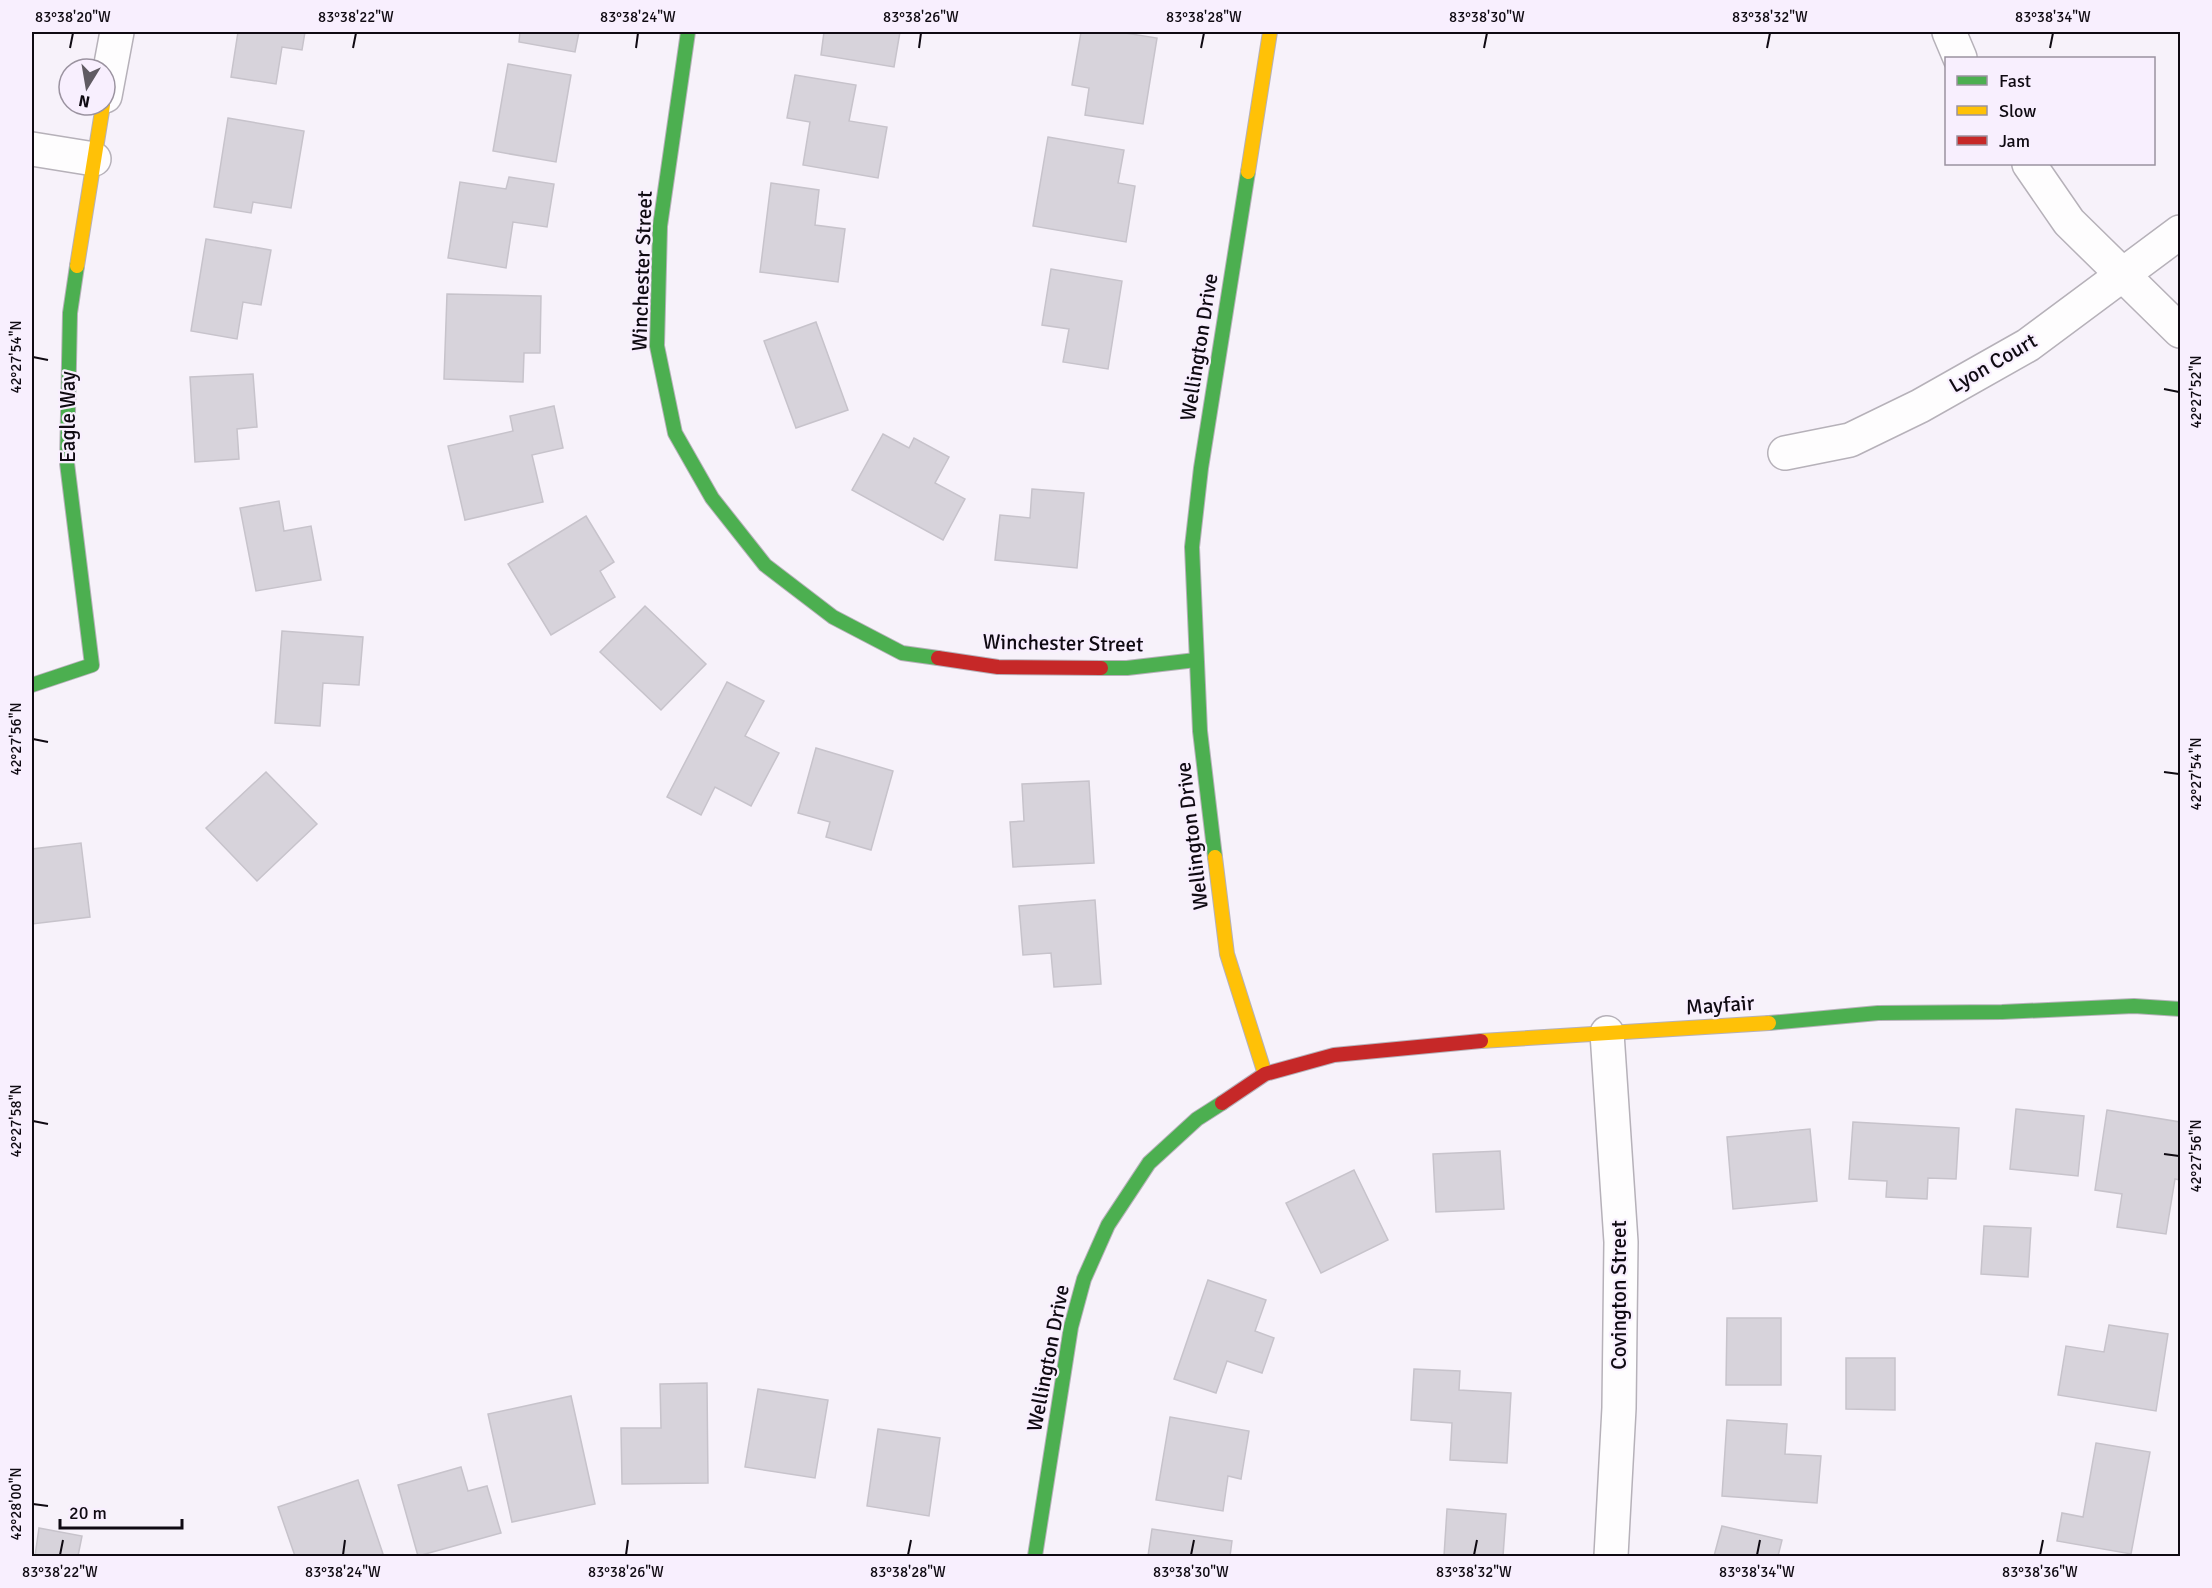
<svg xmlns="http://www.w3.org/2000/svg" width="2212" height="1588" font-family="Signika,sans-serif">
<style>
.building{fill:#d7d3db;stroke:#c7c3cb;stroke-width:1.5}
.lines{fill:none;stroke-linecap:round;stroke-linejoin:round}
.street-casing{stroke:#b6b1b9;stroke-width:36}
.fast-casing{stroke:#b6b1b9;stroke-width:16}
.slow-casing{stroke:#b6b1b9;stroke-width:16}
.jam-casing{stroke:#b6b1b9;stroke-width:16}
.street{stroke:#fefdfe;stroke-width:33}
.fast{stroke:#4caf50;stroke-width:14}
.slow{stroke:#ffc107;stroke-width:14}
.jam{stroke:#c62828;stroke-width:14}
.ticks{fill:none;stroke:#0f0a12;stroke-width:2}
.labels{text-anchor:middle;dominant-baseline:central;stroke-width:4.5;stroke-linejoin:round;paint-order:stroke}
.street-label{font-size:21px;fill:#0f0a12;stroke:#f8effe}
.neatline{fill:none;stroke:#0f0a12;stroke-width:2}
.ticks-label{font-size:15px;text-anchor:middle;fill:#0f0a12}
</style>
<rect width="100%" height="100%" fill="#f7f2fa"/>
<g class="building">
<polygon points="238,32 305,32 302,50 282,47 276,84 231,77"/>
<polygon points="520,32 579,32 575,52 519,42"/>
<polygon points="824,32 900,32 894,67 821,55"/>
<polygon points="1081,32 1119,32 1157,38 1143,124 1085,115 1089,88 1072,85"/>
<polygon points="508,64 571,75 556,162 493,151"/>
<polygon points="795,75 856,85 849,121 887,127 878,178 803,165 810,122 787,118"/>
<polygon points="228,118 304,131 291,208 253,202 251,213 214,207"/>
<polygon points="1048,137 1124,150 1118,183 1135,186 1126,242 1033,226"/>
<polygon points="509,177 554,184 547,227 513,222 506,268 448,258 460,182 506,189"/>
<polygon points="771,183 819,190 815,225 845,229 838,282 760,272"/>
<polygon points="206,239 271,250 261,305 243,302 237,339 191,331"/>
<polygon points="1051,269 1122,281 1108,369 1063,362 1069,329 1042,325"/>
<polygon points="447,294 541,296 540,353 524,353 523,382 444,379"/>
<polygon points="816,322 848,410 796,428 764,341"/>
<polygon points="253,374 257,427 237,429 239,459 195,462 190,377"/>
<polygon points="554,406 563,448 532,455 543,502 465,520 448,446 513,431 510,416"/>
<polygon points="883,434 909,448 914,438 949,457 935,483 965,499 943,540 852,490"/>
<polygon points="1032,489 1084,493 1077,568 995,560 1000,515 1030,518"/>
<polygon points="279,501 284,531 311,526 321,580 256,591 240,508"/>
<polygon points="586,516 614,562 600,571 615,597 551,635 508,564"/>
<polygon points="645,606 706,664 661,710 600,652"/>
<polygon points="282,631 363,637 359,685 323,683 320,726 275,723"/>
<polygon points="727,682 764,701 745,736 779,753 751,806 715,787 701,815 667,797"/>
<polygon points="816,748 893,771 871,850 826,837 830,822 798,813"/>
<polygon points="266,772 317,824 257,881 206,828"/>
<polygon points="1089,781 1094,863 1013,867 1010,822 1024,821 1022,784"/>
<polygon points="81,843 90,917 32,924 32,849"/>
<polygon points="1095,900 1101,984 1054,987 1051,953 1023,955 1019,906"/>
<polygon points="2016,1109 2084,1116 2078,1176 2010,1169"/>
<polygon points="2107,1110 2180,1122 2180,1180 2175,1179 2166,1234 2117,1227 2122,1194 2095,1190"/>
<polygon points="1853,1122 1959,1128 1956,1179 1928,1178 1927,1199 1886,1197 1887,1181 1849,1179"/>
<polygon points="1810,1129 1817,1201 1733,1209 1727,1137"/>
<polygon points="1500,1151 1504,1209 1436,1212 1433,1154"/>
<polygon points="1354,1170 1388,1240 1321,1273 1286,1203"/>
<polygon points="1984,1226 2031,1228 2028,1277 1981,1274"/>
<polygon points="1208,1280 1266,1300 1255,1331 1274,1338 1262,1373 1227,1361 1216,1393 1174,1379"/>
<polygon points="1727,1318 1781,1318 1781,1385 1726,1385"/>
<polygon points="2109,1325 2168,1334 2156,1411 2058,1395 2066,1346 2104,1352"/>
<polygon points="1846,1358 1895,1358 1895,1410 1846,1409"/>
<polygon points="1414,1369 1460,1371 1459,1390 1511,1393 1507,1463 1450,1460 1452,1423 1411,1420"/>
<polygon points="707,1383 708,1483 622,1484 621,1428 661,1428 660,1384"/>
<polygon points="758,1389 828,1400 815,1478 745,1467"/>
<polygon points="571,1396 595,1504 512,1522 488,1414"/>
<polygon points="1170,1417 1249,1431 1241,1479 1228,1476 1223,1511 1156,1500"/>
<polygon points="1727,1420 1787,1424 1785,1454 1821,1456 1817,1503 1722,1496"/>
<polygon points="878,1429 940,1438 929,1516 867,1506"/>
<polygon points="2096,1443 2150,1452 2131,1554 2057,1541 2062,1513 2083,1517"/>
<polygon points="461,1467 468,1491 487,1486 501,1533 418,1556 398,1485"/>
<polygon points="358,1480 383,1554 375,1556 295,1556 278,1507"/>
<polygon points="1447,1509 1506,1514 1503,1556 1444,1556"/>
<polygon points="1722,1526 1782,1540 1778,1556 1714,1556"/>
<polygon points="39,1528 82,1536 78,1556 35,1556"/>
<polygon points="1152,1529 1232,1541 1230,1556 1148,1556"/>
</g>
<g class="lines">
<defs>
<g id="street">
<polyline points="1949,32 1960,58"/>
<polyline points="105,96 117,32"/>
<polyline points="32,149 94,159"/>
<polyline points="2029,164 2069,222 2180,331"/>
<polyline points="1785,453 1850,440 1920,406 2028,345 2180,232"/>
<polyline points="1607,1033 1621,1242 1619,1408 1611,1556"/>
</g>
<g id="fast">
<polyline points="688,32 660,226 657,346 675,433 712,498 765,565 833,617 902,653 938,658"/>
<polyline points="1101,668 1127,668 1196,660"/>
<polyline points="32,685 92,665 67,463 70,313 77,266"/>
<polyline points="1215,857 1200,731 1192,547 1201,468 1248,172"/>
<polyline points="1769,1023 1878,1013 2002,1012 2134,1006 2180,1009"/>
<polyline points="1035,1556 1071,1327 1084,1279 1108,1225 1149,1163 1197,1119 1222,1103"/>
</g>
<g id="slow">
<polyline points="1248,172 1270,32"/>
<polyline points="77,266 103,105"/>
<polyline points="1215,857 1227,954 1265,1074"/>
<polyline points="1481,1041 1769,1023"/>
</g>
<g id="jam">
<polyline points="938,658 998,667 1101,668"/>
<polyline points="1222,1103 1265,1074 1334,1055 1481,1041"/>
</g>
</defs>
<use href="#street" class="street-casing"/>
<use href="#fast" class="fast-casing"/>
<use href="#slow" class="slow-casing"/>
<use href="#jam" class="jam-casing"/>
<use href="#street" class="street"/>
<use href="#fast" class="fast"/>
<use href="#slow" class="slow"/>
<use href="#jam" class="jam"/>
</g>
<path class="ticks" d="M70 48 73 33M353 48 356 33M636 48 638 33M919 48 921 33M1201 48 1204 33M1484 48 1487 33M1767 48 1770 33M2050 48 2053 33M33 357 48 360M2164 389 2179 392M33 739 48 742M2164 772 2179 774M33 1121 48 1124M2164 1154 2179 1156M33 1504 48 1506M60 1555 63 1540M343 1555 345 1540M626 1555 628 1540M908 1555 911 1540M1191 1555 1194 1540M1474 1555 1477 1540M1757 1555 1760 1540M2040 1555 2043 1540"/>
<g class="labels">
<g class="street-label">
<text transform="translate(642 271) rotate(-88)">Winchester Street</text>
<text transform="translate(1199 347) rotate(-81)">Wellington Drive</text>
<text transform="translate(1993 363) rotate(-30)">Lyon Court</text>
<text transform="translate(68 417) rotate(-90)">Eagle Way</text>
<text transform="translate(1063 643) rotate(1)">Winchester Street</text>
<text transform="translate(1192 836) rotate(-97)">Wellington Drive</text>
<text transform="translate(1720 1005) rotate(-4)">Mayfair</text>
<text transform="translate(1619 1295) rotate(-90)">Covington Street</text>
<text transform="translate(1048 1358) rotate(-79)">Wellington Drive</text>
</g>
</g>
<rect width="2212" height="1588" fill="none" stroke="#f8effe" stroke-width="66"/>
<rect x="1945" y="57" width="210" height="108" fill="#f8effe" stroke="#9b93a0" stroke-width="1.5"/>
<rect x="1957" y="76" width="30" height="9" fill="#4caf50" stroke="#9b93a0" stroke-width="1.5"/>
<text x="1999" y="87" font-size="18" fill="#0f0a12">Fast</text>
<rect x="1957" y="106" width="30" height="9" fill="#ffc107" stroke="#9b93a0" stroke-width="1.5"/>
<text x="1999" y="117" font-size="18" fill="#0f0a12">Slow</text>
<rect x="1957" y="136" width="30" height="9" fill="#c62828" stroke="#9b93a0" stroke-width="1.5"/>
<text x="1999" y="147" font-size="18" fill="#0f0a12">Jam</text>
<g transform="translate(87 87) rotate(191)"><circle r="28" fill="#f8effe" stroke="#9b93a0" stroke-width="1.5"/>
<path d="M0-4.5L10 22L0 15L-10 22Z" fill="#605b63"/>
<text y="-9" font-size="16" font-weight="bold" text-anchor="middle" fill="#0f0a12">N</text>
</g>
<path d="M60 1519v9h122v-9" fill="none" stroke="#0f0a12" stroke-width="3"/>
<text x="69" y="1519" font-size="18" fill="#0f0a12" stroke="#f8effe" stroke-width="4.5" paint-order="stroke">20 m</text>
<rect x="33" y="33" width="2146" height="1522" class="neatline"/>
<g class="ticks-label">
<text x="73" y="22">83°38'20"W</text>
<text x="356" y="22">83°38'22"W</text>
<text x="638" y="22">83°38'24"W</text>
<text x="921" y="22">83°38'26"W</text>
<text x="1204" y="22">83°38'28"W</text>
<text x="1487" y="22">83°38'30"W</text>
<text x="1770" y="22">83°38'32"W</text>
<text x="2053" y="22">83°38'34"W</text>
<text transform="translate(16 357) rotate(-90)" y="5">42°27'54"N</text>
<text transform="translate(2196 392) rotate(-90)" y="5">42°27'52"N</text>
<text transform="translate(16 739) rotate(-90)" y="5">42°27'56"N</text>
<text transform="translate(2196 774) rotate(-90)" y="5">42°27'54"N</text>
<text transform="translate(16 1121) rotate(-90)" y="5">42°27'58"N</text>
<text transform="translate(2196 1156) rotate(-90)" y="5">42°27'56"N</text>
<text transform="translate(16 1504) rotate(-90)" y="5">42°28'00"N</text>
<text x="60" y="1577">83°38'22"W</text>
<text x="343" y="1577">83°38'24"W</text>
<text x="626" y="1577">83°38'26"W</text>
<text x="908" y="1577">83°38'28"W</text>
<text x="1191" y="1577">83°38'30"W</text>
<text x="1474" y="1577">83°38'32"W</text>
<text x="1757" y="1577">83°38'34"W</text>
<text x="2040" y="1577">83°38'36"W</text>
</g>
</svg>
